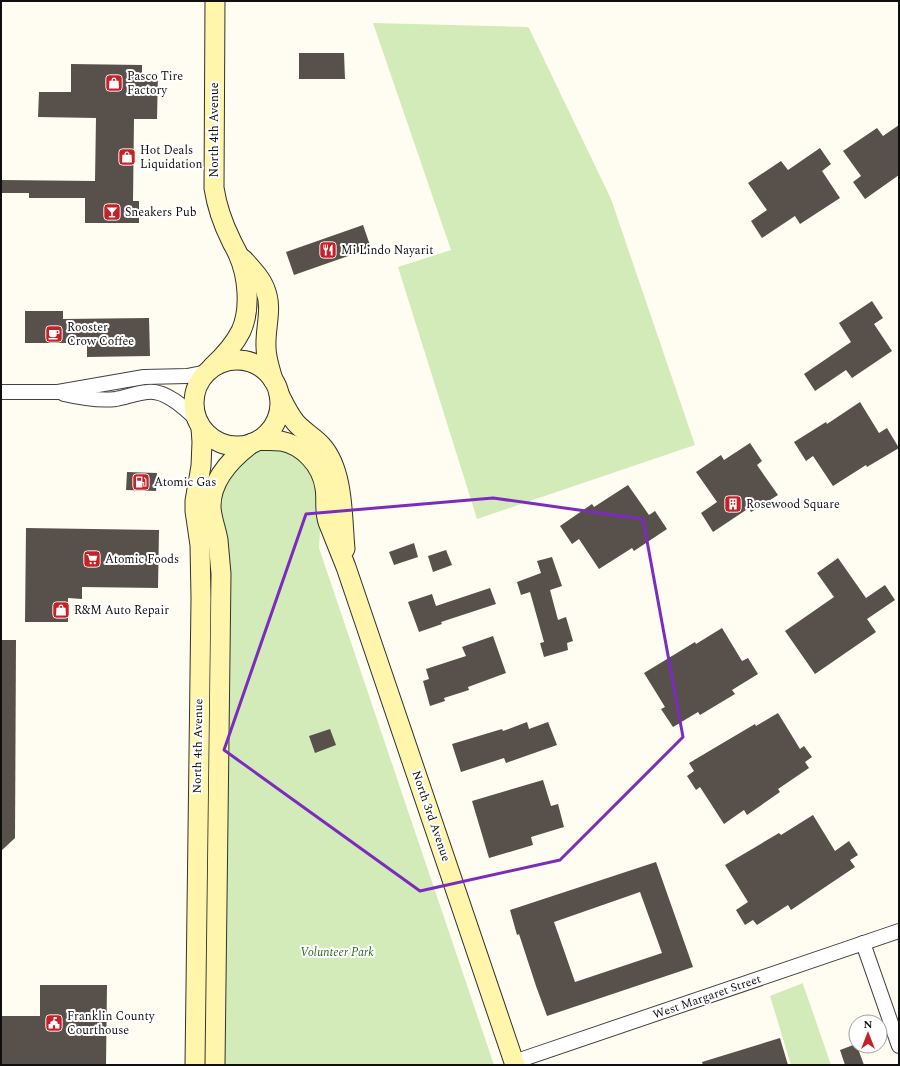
<svg xmlns="http://www.w3.org/2000/svg" width="900" height="1066" font-family="Spectral,serif">
<style>
.green{fill:#d3ebb8}
.building{fill:#58504b;fill-rule:evenodd}
.lines{fill:none;stroke-linecap:round;stroke-linejoin:round}
.street-casing{stroke:#424242;stroke-width:16}
.secondary-casing{stroke:#313131;stroke-width:21}
.street{stroke:#fff;stroke-width:14}
.secondary{stroke:#fff6ac;stroke-width:19}
.marked{fill:none;stroke:#7b2cbf;stroke-width:3;stroke-linejoin:round}
.labels{text-anchor:middle;dominant-baseline:central;stroke-width:4;stroke-linejoin:round;paint-order:stroke}
.poi-label{font-size:12px;fill:#0f0f0f;stroke:#fff;text-anchor:start}
.street-label{font-size:12px;fill:#0f0f0f;stroke:#fff}
.park-label{font-size:12px;font-style:italic;fill:#2c6a1c;stroke:#fff}
</style>
<rect width="100%" height="100%" fill="#fffcf1"/>
<g class="green">
<polygon points="373,23 527,27 529,28 611,199 695,445 477,519 398,267 451,250"/>
<polygon points="265,448 277,448 296,455 317,481 320,531 319,548 494,1065 223,1065 218,513 224,481 254,450"/>
<polygon points="803,983 803,984 831,1065 791,1065 770,996"/>
</g>
<g class="building">
<polygon points="299,53 344,53 345,79 299,79"/>
<polygon points="71,64 142,65 142,73 158,73 157,119 134,119 133,201 139,201 139,223 85,223 85,198 29,198 29,193 1,193 1,180 95,181 96,118 38,117 39,92 71,92"/>
<polygon points="899,125 899,175 865,199 853,182 861,176 843,151 877,128 883,136"/>
<polygon points="820,148 831,164 822,171 840,198 800,224 795,216 762,238 751,221 767,210 748,183 781,161 788,170"/>
<polygon points="363,225 371,248 294,275 286,252"/>
<polygon points="872,301 883,318 874,324 892,351 852,378 846,370 815,391 804,374 851,342 839,323"/>
<polygon points="25,311 63,311 63,319 149,318 150,356 87,357 87,343 25,343"/>
<polygon points="860,402 879,433 887,428 899,448 867,467 866,465 833,486 813,456 806,461 794,442 826,422 827,424"/>
<polygon points="750,443 762,461 757,465 778,495 751,512 749,508 713,532 701,513 717,502 696,472 721,455 724,460"/>
<polygon points="127,472 157,473 156,491 126,490"/>
<polygon points="628,485 649,515 655,511 667,529 634,551 632,548 599,569 579,539 572,544 560,526 592,504 594,507"/>
<polygon points="26,528 159,530 158,588 82,587 82,599 68,598 68,622 25,622"/>
<polygon points="414,543 418,557 394,565 389,552"/>
<polygon points="446,550 452,565 433,572 428,556"/>
<polygon points="552,557 562,586 550,590 558,620 566,617 573,641 567,643 568,650 544,657 540,643 544,642 530,592 521,595 517,582 541,573 537,561"/>
<polygon points="838,558 866,598 885,585 895,600 867,619 876,632 815,674 785,631 834,597 817,573"/>
<polygon points="490,588 496,604 441,622 442,624 419,632 408,602 432,594 436,606"/>
<polygon points="722,628 742,661 748,658 758,674 732,690 735,694 700,715 698,712 673,727 661,709 665,707 644,673 695,642 696,644"/>
<polygon points="493,636 506,673 468,687 469,690 444,698 445,701 430,706 423,681 429,679 426,669 466,656 462,647"/>
<polygon points="1,640 16,640 15,838 1,851"/>
<polygon points="778,713 800,749 804,746 812,757 805,762 809,768 778,789 780,792 747,815 744,810 724,824 700,787 696,790 687,776 694,771 689,763 755,724 756,726"/>
<polygon points="527,722 529,729 548,722 557,745 506,763 504,758 461,772 452,744 502,729 503,731"/>
<polygon points="330,729 336,745 315,753 309,736"/>
<polygon points="543,780 551,806 558,804 564,827 531,837 533,845 489,858 472,801"/>
<polygon points="813,815 835,851 849,841 858,855 850,860 855,867 791,910 788,905 757,925 753,920 745,925 736,910 748,902 725,865 779,833 781,835"/>
<path d="M656 862 693 967 547 1016 536 986 519 934 517 935 510 910ZM640 892 662 953 575 982 554 922Z"/>
<polygon points="40,985 107,985 106,1065 1,1065 1,1016 40,1016"/>
<polygon points="780,1038 788,1065 703,1065 702,1062"/>
<polygon points="856,1044 856,1046 857,1046 864,1065 845,1065 840,1050"/>
</g>
<g class="lines">
<defs>
<g id="street">
<polyline points="1,392 58,392 144,377 187,376 207,372"/>
<path d="M64 394C81 398 99 401 116 399 127 397 136 393 147 392 165 389 185 408 197 420"/>
<polyline points="863,943 899,1046"/>
<polyline points="514,1062 899,931"/>
</g>
<g id="secondary">
<path d="M243 259C251 268 261 278 265 289 273 308 265 327 266 347 266 358 270 369 273 380"/>
<circle cx="237" cy="403" r="43"/>
<path d="M212 367C223 357 234 345 241 331 251 309 248 276 238 254 236 249 233 245 231 240 223 224 217 207 214 188L215 1"/>
<path d="M279 394C284 404 289 415 296 423 304 432 314 437 322 446 344 471 342 517 345 549"/>
<path d="M259 440C266 441 273 440 281 441 303 445 322 465 325 488 327 499 324 510 328 522L346 567 515 1065"/>
<polyline points="195,1065 201,598 200,545 195,511 195,501 201,466 202,442 201,428"/>
<path d="M215 1065 221 574C220 562 219 551 218 540 216 528 211 517 211 506 211 479 232 458 252 443"/>
</g>
</defs>
<use href="#street" class="street-casing"/>
<use href="#secondary" class="secondary-casing"/>
<use href="#street" class="street"/>
<use href="#secondary" class="secondary"/>
</g>
<path class="marked" d="M493 498 643 519 683 737 560 860 420 891 224 750 306 514Z"/>
<defs>
<symbol id="shop-square" viewBox="-11 -11 22 22"><rect x="-9" y="-9" width="18" height="18" rx="4" fill="#c52128" stroke="#fff"/><path d="M-5-2.5h2.3a2.7 3.5 0 0 1 5.4 0H5L5.5 6h-11ZM-1.5-2.5h3a1.5 2.3 0 0 0-3 0Z" fill="#fff"/></symbol>
<symbol id="bar-square" viewBox="-11 -11 22 22"><rect x="-9" y="-9" width="18" height="18" rx="4" fill="#c52128" stroke="#fff"/><path d="M-6-5H6L.8 .8V4.5H3.5V6h-7V4.5H-.8V.8Z" fill="#fff"/></symbol>
<symbol id="restaurant-square" viewBox="-11 -11 22 22"><rect x="-9" y="-9" width="18" height="18" rx="4" fill="#c52128" stroke="#fff"/><path d="M-5-6h1v4h1v-4h1v4h1v-4h1v5L-1.5 .5V6h-2V.5L-5-1ZM5-6V6H3V1.5H1.5Q1.5-4 5-6Z" fill="#fff"/></symbol>
<symbol id="cafe-square" viewBox="-11 -11 22 22"><rect x="-9" y="-9" width="18" height="18" rx="4" fill="#c52128" stroke="#fff"/><path d="M-5.5-4.5H6V0H3Q3 3.5 0 3.5H-2.5Q-5.5 3.5-5.5 0ZM3-3.2v2h1.7v-2ZM-6 4.5H4V6H-6Z" fill="#fff"/></symbol>
<symbol id="fuel-square" viewBox="-11 -11 22 22"><rect x="-9" y="-9" width="18" height="18" rx="4" fill="#c52128" stroke="#fff"/><path d="M-5.5-6h7V0h2V4h1.3V-2.5L3-4.5l.8-.8L6-3V5H2.5V1h-1V6h-7ZM-4.2-4.7v3.2H.2V-4.7Z" fill="#fff"/></symbol>
<symbol id="building-square" viewBox="-11 -11 22 22"><rect x="-9" y="-9" width="18" height="18" rx="4" fill="#c52128" stroke="#fff"/><path d="M-4-6H4V6H1V3H-1V6H-4ZM-2.5-4.3h1.7v1.8h-1.7ZM.8-4.3h1.7v1.8H.8ZM-2.5-1h1.7V.8h-1.7ZM.8-1h1.7V.8H.8Z" fill="#fff"/></symbol>
<symbol id="supermarket-square" viewBox="-11 -11 22 22"><rect x="-9" y="-9" width="18" height="18" rx="4" fill="#c52128" stroke="#fff"/><path d="M-6-5.5h2.5l.6 2H6L4.5 2H-2.5L-4.4-4H-6ZM-1.5 3.2a1.3 1.3 0 1 0 .1 0ZM3 3.2a1.3 1.3 0 1 0 .1 0Z" fill="#fff"/></symbol>
<symbol id="civic-square" viewBox="-11 -11 22 22"><rect x="-9" y="-9" width="18" height="18" rx="4" fill="#c52128" stroke="#fff"/><path d="M-.6-6.5H3V-4.5H.6V-3L4-1V1h2V6H-6V1h2V-1L-.6-3ZM-1.2 2.5V6h2.4V2.5Z" fill="#fff"/></symbol>
</defs>
<g fill-rule="evenodd">
<use href="#shop-square" x="104" y="73" width="20" height="20"/>
<use href="#shop-square" x="117" y="147" width="20" height="20"/>
<use href="#bar-square" x="102" y="202" width="20" height="20"/>
<use href="#restaurant-square" x="318" y="240" width="20" height="20"/>
<use href="#cafe-square" x="44" y="324" width="20" height="20"/>
<use href="#fuel-square" x="131" y="472" width="20" height="20"/>
<use href="#building-square" x="723" y="494" width="20" height="20"/>
<use href="#supermarket-square" x="82" y="549" width="20" height="20"/>
<use href="#shop-square" x="51" y="600" width="20" height="20"/>
<use href="#civic-square" x="44" y="1013" width="20" height="20"/>
</g>
<g class="labels">
<g class="poi-label">
<text x="127" y="76">Pasco Tire<tspan x="127" dy="14">Factory</tspan></text>
<text x="140" y="150">Hot Deals<tspan x="140" dy="14">Liquidation</tspan></text>
<text x="125" y="212">Sneakers Pub</text>
<text x="341" y="250">Mi Lindo Nayarit</text>
<text x="67" y="327">Rooster<tspan x="67" dy="14">Crow Coffee</tspan></text>
<text x="154" y="482">Atomic Gas</text>
<text x="746" y="504">Rosewood Square</text>
<text x="105" y="559">Atomic Foods</text>
<text x="74" y="610">R&amp;M Auto Repair</text>
<text x="67" y="1016">Franklin County<tspan x="67" dy="14">Courthouse</tspan></text>
</g>
<g class="street-label">
<text transform="translate(214 130) rotate(-90)">North 4th Avenue</text>
<text transform="translate(198 746) rotate(-89)">North 4th Avenue</text>
<text transform="translate(431 816) rotate(71)">North 3rd Avenue</text>
<text transform="translate(707 997) rotate(-19)">West Margaret Street</text>
</g>
<g class="park-label">
<text x="337" y="952">Volunteer Park</text>
</g>
</g>
<rect width="900" height="1066" fill="none" stroke="#0f0f0f" stroke-width="4"/>
<g transform="translate(868 1034)"><circle r="19" fill="#ffffff" stroke="#9f9f9f"/>
<path d="M0-3L7 15L0 10L-7 15Z" fill="#c52128"/>
<text y="-6" font-size="11" font-weight="bold" text-anchor="middle" fill="#0f0f0f">N</text>
</g>
</svg>
